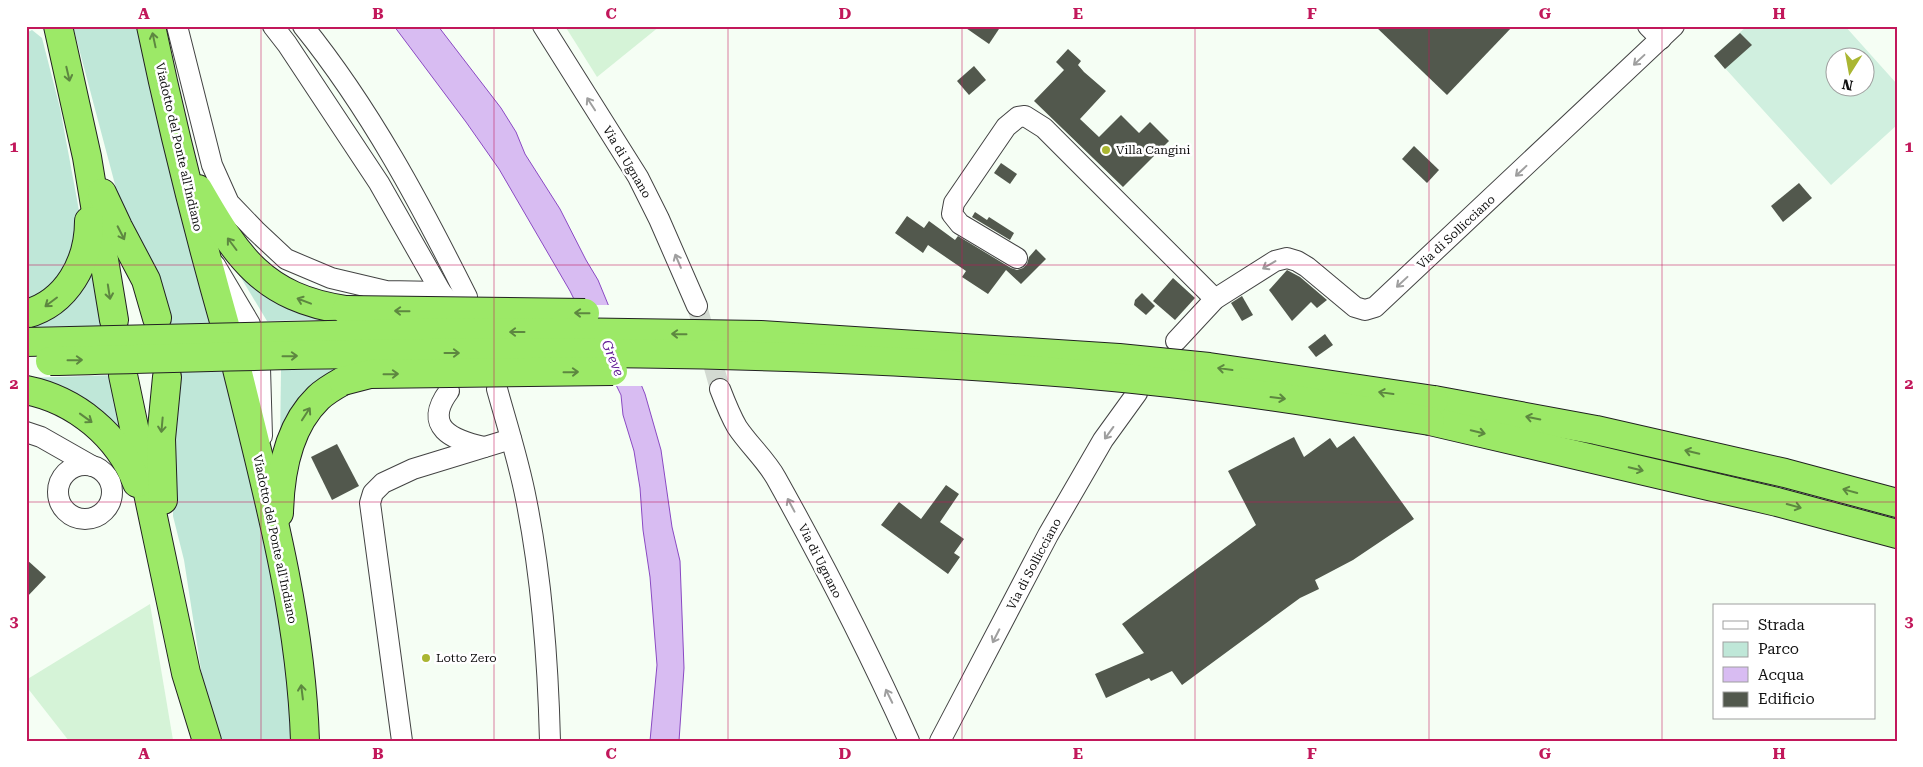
<svg xmlns="http://www.w3.org/2000/svg" width="1923" height="767" font-family="'Roboto Serif',serif">
<style>
.farmland{fill:#d5f3d7}
.green{fill:#bfe7d8}
.pitch{fill:#d0efdf;fill-rule:evenodd}
.water{fill:#d8bcf2;stroke:#8a49c3}
.pier{fill:#f5fef4}
.building{fill:#52584d}
.lines{fill:none;stroke-linecap:round;stroke-linejoin:round}
.minor-tunnel{stroke:#d3dad2;stroke-width:20;stroke-dasharray:20 10;stroke-linecap:butt}
.minor-casing{stroke:#434343;stroke-width:22}
.highway-casing{stroke:#212121;stroke-width:30}
.minor{stroke:#fff;stroke-width:20}
.highway{stroke:#9ce967;stroke-width:28}
.highway-bridge-casing{stroke:#212121;stroke-width:30;stroke-linecap:butt}
.highway-bridge{stroke:#9ce967;stroke-width:28}
.oneway{stroke:#5d8740}
.oneway2{stroke:#9f9f9f}
.grid{fill:none;stroke:#c2185b;stroke-width:1;stroke-opacity:0.55}
.poi-dot{fill:#aab632;stroke:#fff;stroke-width:2}
.labels{text-anchor:middle;dominant-baseline:central;stroke-width:5;stroke-linejoin:round;paint-order:stroke}
.street-label{font-size:12px;fill:#101010;stroke:#fff}
.poi-label{font-size:12px;fill:#101010;stroke:#fff;text-anchor:start}
.water-label{font-size:14px;font-style:italic;fill:#629;stroke:#fff}
.neatline{fill:none;stroke:#c2185b;stroke-width:2}
.grid-label{font-size:16px;text-anchor:middle;font-weight:bold;fill:#c2185b}
</style>
<rect width="100%" height="100%" fill="#f5fef4"/>
<g class="farmland">
<polygon points="565,26 660,26 597,77"/>
<polygon points="150,604 173,740 69,741 26,686 26,680"/>
</g>
<g class="green">
<polygon points="73,26 138,26 248,459 282,631 295,741 212,741 184,560 173,516 173,371 168,321 126,226"/>
<polygon points="32,30 42,38 60,108 81,221 78,249 54,288 26,303 26,33"/>
<polygon points="225,251 346,319 267,321"/>
<polygon points="95,255 109,326 27,327"/>
<polygon points="357,369 280,445 281,370"/>
<polygon points="117,375 131,446 26,378"/>
</g>
<path class="pitch" d="M1747 26H1845L1897 84V125L1831 185 1714 56ZM1836 58H1866V88H1836Z"/>
<polygon class="water" points="394,26 438,26 501,108 516,132 525,154 560,209 586,260 598,280 645,394 661,450 672,527 680,561 684,668 679,741 650,741 657,665 650,577 643,530 640,488 634,451 623,415 621,395 570,291 499,169 466,122"/>
<polygon class="pier" points="574,305 610,305 644,386 613,386"/>
<g class="building">
<polygon points="963,26 1001,26 989,44"/>
<polygon points="1375,26 1513,26 1447,95"/>
<polygon points="1740,33 1752,45 1725,69 1714,56"/>
<polygon points="1068,49 1081,61 1078,65 1084,72 1106,91 1080,119 1099,137 1121,115 1139,133 1150,122 1169,141 1123,187 1034,101 1064,70 1056,62"/>
<polygon points="974,66 986,80 969,95 957,81"/>
<polygon points="1414,146 1439,170 1427,183 1402,159"/>
<polygon points="1001,163 1017,174 1010,184 994,173"/>
<polygon points="1799,183 1812,198 1783,222 1771,206"/>
<polygon points="975,212 987,220 989,217 1014,233 1010,240 972,217"/>
<polygon points="907,216 924,228 929,221 955,240 958,236 1011,268 1017,270 1023,268 1027,264 1029,257 1036,249 1046,259 1021,284 1006,270 988,294 962,277 966,271 928,245 923,253 895,233"/>
<polygon points="1287,270 1300,277 1327,300 1317,308 1311,302 1292,321 1269,290"/>
<polygon points="1173,278 1195,298 1175,320 1153,301"/>
<polygon points="1142,293 1155,306 1146,315 1134,305 1135,300"/>
<polygon points="1242,296 1253,315 1242,321 1231,303"/>
<polygon points="1325,334 1333,345 1316,357 1308,347"/>
<polygon points="1354,436 1414,519 1353,560 1315,580 1319,589 1300,598 1182,685 1172,671 1151,681 1149,678 1106,698 1095,674 1144,653 1122,624 1256,525 1228,471 1294,437 1304,457 1330,438 1337,448"/>
<polygon points="337,444 359,486 332,500 311,457"/>
<polygon points="946,485 959,494 940,522 964,539 954,553 960,557 948,574 881,525 899,502 921,519"/>
<polygon points="26,559 46,577 26,598"/>
</g>
<g class="lines">
<polyline class="minor-tunnel" points="697,306 720,389"/>
<defs>
<g id="minor">
<polyline points="177,26 212,165 229,203 255,230 286,259 331,278 386,291 441,292"/>
<polyline points="273,26 287,44 379,183 441,292 448,300"/>
<path d="M303 26C370 109 420 203 467 297"/>
<polyline points="543,26 638,177 659,219 697,306"/>
<polyline points="1648,26 1661,39"/>
<polyline points="1017,258 960,224 952,214 954,203 1006,127 1018,117 1025,116 1044,128 1215,299"/>
<polyline points="215,265 250,324"/>
<polyline points="1176,341 1215,299 1275,261 1287,258 1297,261 1307,267 1355,307 1365,310 1375,307 1674,26"/>
<polyline points="260,368 262,436"/>
<path d="M497 389C507 425 519 462 526 499 542 579 548 660 550 741"/>
<path d="M720 389C725 402 730 415 737 427 749 445 766 460 776 478 824 564 869 652 909 741"/>
<path d="M449 391C422 427 452 440 484 447"/>
<polyline points="26,432 41,437 92,466"/>
<circle cx="85" cy="492" r="27"/>
<polyline points="402,741 370,503 373,493 383,483 413,469 511,439"/>
<polyline points="940,741 1048,535 1103,440 1137,393"/>
</g>
<g id="highway">
<polyline points="58,26 87,157 114,320"/>
<path d="M151 26C172 127 197 226 225 325"/>
<path d="M198 189C237 257 263 298 346 310"/>
<polyline points="102,193 118,227 146,280 157,318"/>
<path d="M26 314C67 303 89 262 89 221"/>
<path d="M237 369C267 491 301 615 305 741"/>
<polyline points="123,375 186,673 207,741"/>
<path d="M26 390C76 400 119 436 137 483"/>
<polyline points="1434,400 1596,430 1785,473 1897,503"/>
<polyline points="1430,421 1777,502 1897,534"/>
<polyline points="163,500 161,439 167,377"/>
<path d="M279 513C280 474 288 427 318 398 325 391 334 386 343 381"/>
</g>
</defs>
<use href="#minor" class="minor-casing"/>
<use href="#highway" class="highway-casing"/>
<use href="#minor" class="minor"/>
<use href="#highway" class="highway"/>
<defs>
<g id="highway-bridge">
<polyline points="346,310 585,313"/>
<polyline points="26,342 414,333 562,332 761,335 1119,358 1209,367 1434,400"/>
<path d="M50 361C175 358 301 354 426 353 655 351 885 356 1113 377 1220 387 1325 404 1430 421"/>
<polyline points="343,381 370,374 613,371"/>
</g>
</defs>
<use href="#highway-bridge" class="highway-bridge-casing"/>
<use href="#highway-bridge" class="highway-bridge"/>
</g>
<defs><path id="oneway-shaft" d="M-6 0H5M1.5-3L5.5 0L1.5 3" fill="none" stroke-width="1.6" stroke-linecap="round" stroke-linejoin="round" transform="scale(1.25)"/></defs>
<g class="oneway">
<use href="#oneway-shaft" transform="translate(154 40) rotate(-102)"/>
<use href="#oneway-shaft" transform="translate(68 74) rotate(77)"/>
<use href="#oneway-shaft" transform="translate(121 233) rotate(63)"/>
<use href="#oneway-shaft" transform="translate(232 244) rotate(-127)"/>
<use href="#oneway-shaft" transform="translate(109 292) rotate(81)"/>
<use href="#oneway-shaft" transform="translate(304 301) rotate(-159)"/>
<use href="#oneway-shaft" transform="translate(51 302) rotate(143)"/>
<use href="#oneway-shaft" transform="translate(402 311) rotate(-179)"/>
<use href="#oneway-shaft" transform="translate(582 313) rotate(-179)"/>
<use href="#oneway-shaft" transform="translate(517 332) rotate(180)"/>
<use href="#oneway-shaft" transform="translate(679 334) rotate(-179)"/>
<use href="#oneway-shaft" transform="translate(452 353)"/>
<use href="#oneway-shaft" transform="translate(290 356) rotate(-1)"/>
<use href="#oneway-shaft" transform="translate(75 360) rotate(-1)"/>
<use href="#oneway-shaft" transform="translate(1225 369) rotate(-172)"/>
<use href="#oneway-shaft" transform="translate(571 372) rotate(-1)"/>
<use href="#oneway-shaft" transform="translate(391 374) rotate(-1)"/>
<use href="#oneway-shaft" transform="translate(1386 393) rotate(-172)"/>
<use href="#oneway-shaft" transform="translate(1278 398) rotate(7)"/>
<use href="#oneway-shaft" transform="translate(306 414) rotate(-57)"/>
<use href="#oneway-shaft" transform="translate(86 418) rotate(36)"/>
<use href="#oneway-shaft" transform="translate(1533 418) rotate(-169)"/>
<use href="#oneway-shaft" transform="translate(162 425) rotate(95)"/>
<use href="#oneway-shaft" transform="translate(1478 432) rotate(13)"/>
<use href="#oneway-shaft" transform="translate(1692 452) rotate(-167)"/>
<use href="#oneway-shaft" transform="translate(1636 469) rotate(13)"/>
<use href="#oneway-shaft" transform="translate(1850 491) rotate(-165)"/>
<use href="#oneway-shaft" transform="translate(1794 506) rotate(15)"/>
<use href="#oneway-shaft" transform="translate(302 692) rotate(-97)"/>
</g>
<g class="oneway2">
<use href="#oneway-shaft" transform="translate(1639 60) rotate(137)"/>
<use href="#oneway-shaft" transform="translate(591 104) rotate(-123)"/>
<use href="#oneway-shaft" transform="translate(1521 171) rotate(137)"/>
<use href="#oneway-shaft" transform="translate(678 261) rotate(-113)"/>
<use href="#oneway-shaft" transform="translate(1269 265) rotate(149)"/>
<use href="#oneway-shaft" transform="translate(1402 282) rotate(137)"/>
<use href="#oneway-shaft" transform="translate(1109 433) rotate(126)"/>
<use href="#oneway-shaft" transform="translate(791 505) rotate(-118)"/>
<use href="#oneway-shaft" transform="translate(996 636) rotate(117)"/>
<use href="#oneway-shaft" transform="translate(889 696) rotate(-116)"/>
</g>
<path class="grid" d="M261 26V741M494 26V741M728 26V741M962 26V741M1195 26V741M1429 26V741M1662 26V741M26 265H1897M26 502H1897"/>
<g class="poi-dot">
<circle cx="1106" cy="150" r="5"/>
<circle cx="426" cy="658" r="5"/>
</g>
<g class="labels">
<g class="street-label">
<text transform="translate(179 147) rotate(77)">Viadotto del Ponte all'Indiano</text>
<text transform="translate(627 162) rotate(59)">Via di Ugnano</text>
<text transform="translate(1456 232) rotate(-43)">Via di Sollicciano</text>
<text transform="translate(275 539) rotate(78)">Viadotto del Ponte all'Indiano</text>
<text transform="translate(820 561) rotate(63)">Via di Ugnano</text>
<text transform="translate(1034 564) rotate(-62)">Via di Sollicciano</text>
</g>
<g class="poi-label">
<text x="1116" y="150">Villa Cangini</text>
<text x="436" y="658">Lotto Zero</text>
</g>
<g class="water-label">
<text transform="translate(613 358) rotate(68)">Greve</text>
</g>
</g>
<rect width="1923" height="767" fill="none" stroke="#ffffff" stroke-width="55"/>
<rect x="1713" y="604" width="162" height="115" fill="#ffffff" stroke="#9f9f9f"/>
<rect x="1723" y="621" width="25" height="8" fill="#ffffff" stroke="#9f9f9f"/>
<text x="1758" y="630" font-size="15" fill="#101010">Strada</text>
<rect x="1723" y="642" width="25" height="15" fill="#bfe7d8" stroke="#9f9f9f"/>
<text x="1758" y="654" font-size="15" fill="#101010">Parco</text>
<rect x="1723" y="667" width="25" height="15" fill="#d8bcf2" stroke="#9f9f9f"/>
<text x="1758" y="680" font-size="15" fill="#101010">Acqua</text>
<rect x="1723" y="692" width="25" height="15" fill="#52584d" stroke="#9f9f9f"/>
<text x="1758" y="704" font-size="15" fill="#101010">Edificio</text>
<g transform="translate(1850 72) rotate(191)"><circle r="24" fill="#ffffff" stroke="#9f9f9f"/>
<path d="M0-4L9 19L0 12L-9 19Z" fill="#aab632"/>
<text y="-8" font-size="14" font-weight="bold" text-anchor="middle" fill="#101010">N</text>
</g>
<rect x="28" y="28" width="1868" height="712" class="neatline"/>
<g class="grid-label">
<text x="144" y="19">A</text>
<text x="378" y="19">B</text>
<text x="611" y="19">C</text>
<text x="845" y="19">D</text>
<text x="1078" y="19">E</text>
<text x="1312" y="19">F</text>
<text x="1545" y="19">G</text>
<text x="1779" y="19">H</text>
<text x="14" y="152">1</text>
<text x="1909" y="152">1</text>
<text x="14" y="389">2</text>
<text x="1909" y="389">2</text>
<text x="14" y="627">3</text>
<text x="1909" y="627">3</text>
<text x="144" y="759">A</text>
<text x="378" y="759">B</text>
<text x="611" y="759">C</text>
<text x="845" y="759">D</text>
<text x="1078" y="759">E</text>
<text x="1312" y="759">F</text>
<text x="1545" y="759">G</text>
<text x="1779" y="759">H</text>
</g>
</svg>
